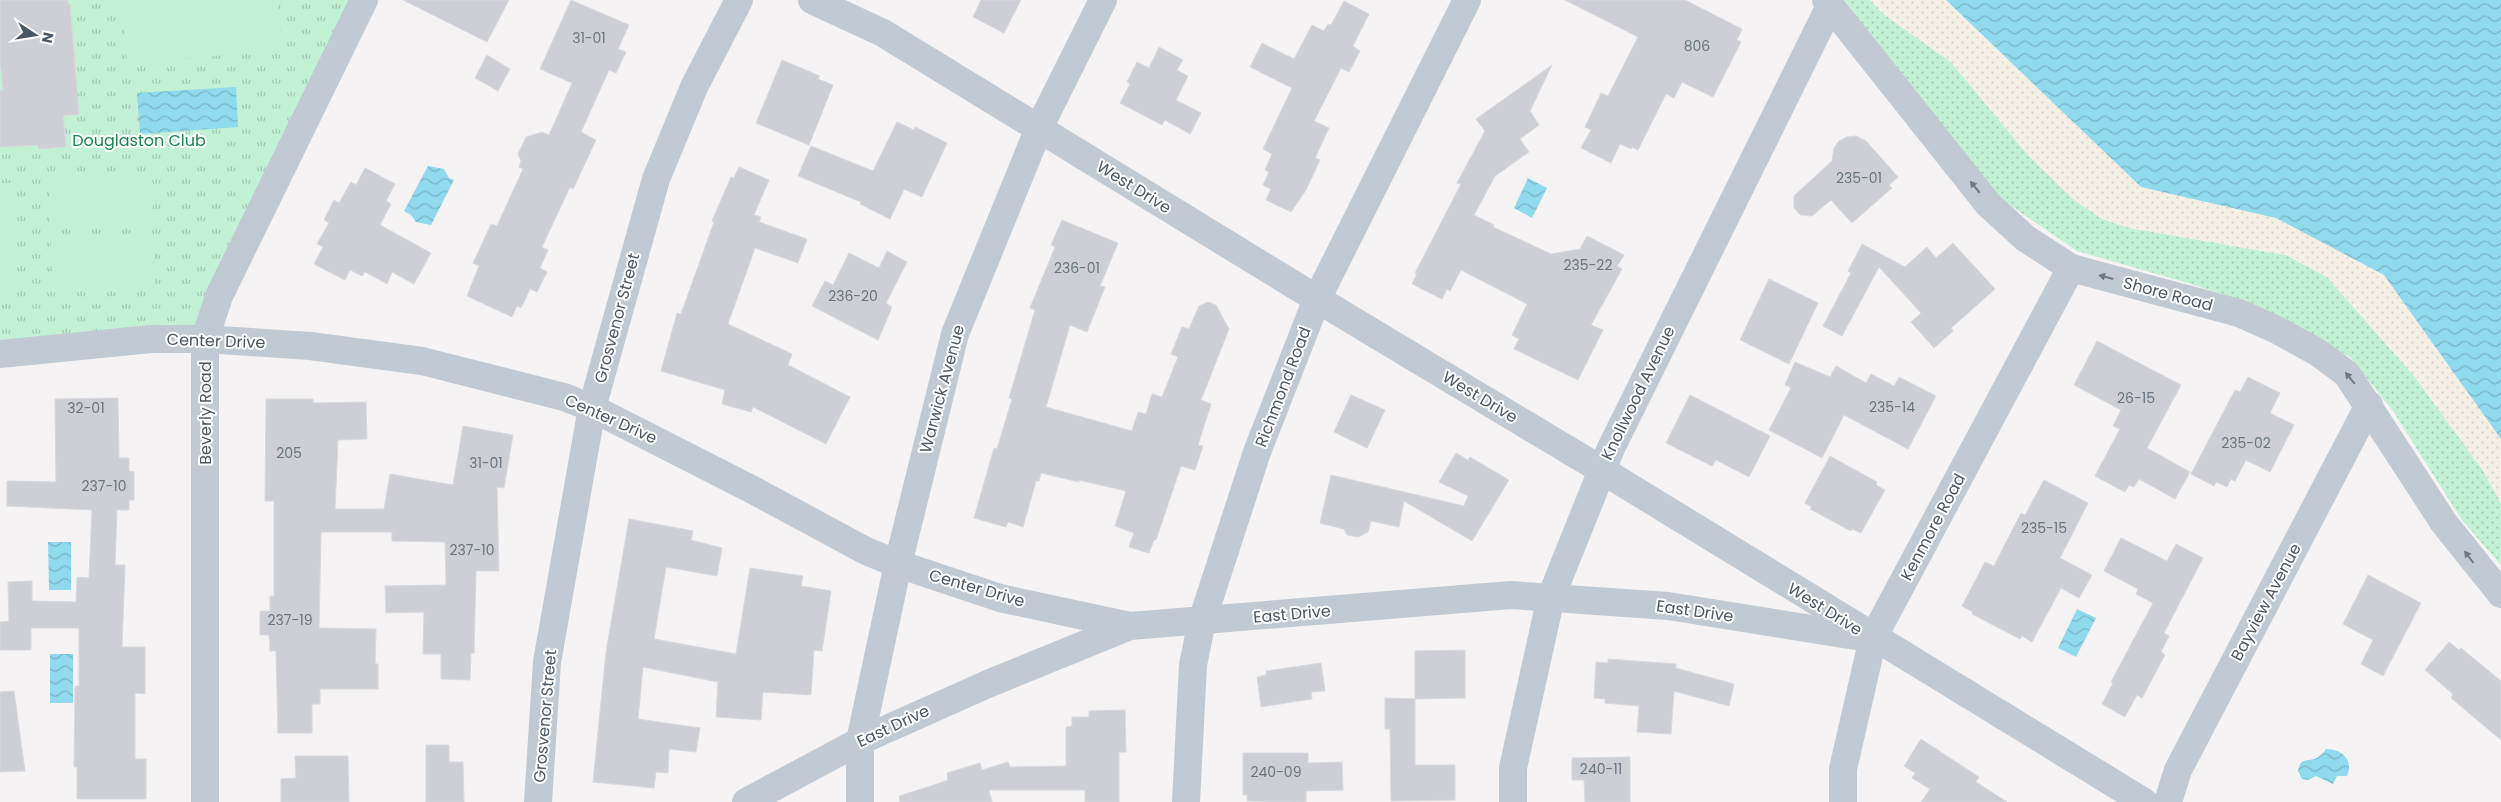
<svg xmlns="http://www.w3.org/2000/svg" width="2501" height="802" font-family="Poppins,sans-serif">
<style>
.grass{fill:url(#grass-dots)}
.sand{fill:url(#sand-dots)}
.park{fill:url(#park-tufts)}
.pitch{fill:#c3f1d5}
.water{fill:url(#water-waves)}
.building{fill:#cdcfd5;stroke:#d7d9de}
.lines{fill:none;stroke-linecap:round;stroke-linejoin:round}
.street{stroke:#c1cad2;stroke-width:28}
.oneway{fill:#6e7983}
.labels{text-anchor:middle;dominant-baseline:central;stroke-width:4;stroke-linejoin:round;paint-order:stroke}
.number-label{font-size:14px;fill:#6b747e}
.park-label{font-size:16px;fill:#17864f;stroke:#fff}
.street-label{font-size:16px;fill:#4a5661;stroke:#fff}
</style>
<defs>
<pattern id="grass-dots" width="8" height="8" patternUnits="userSpaceOnUse" patternTransform="scale(1.25)"><rect width="8" height="8" fill="#c3f1d5"/><path d="M2 2h.1M6 6h.1" fill="none" stroke="#a0c6b0" stroke-width="1.8" stroke-linecap="round"/></pattern>
<pattern id="sand-dots" width="8" height="8" patternUnits="userSpaceOnUse" patternTransform="scale(1.25)"><rect width="8" height="8" fill="#f5f0e5"/><path d="M2 2h.1M6 6h.1" fill="none" stroke="#d4d0c7" stroke-width="1.8" stroke-linecap="round"/></pattern>
<pattern id="park-tufts" width="24" height="20" patternUnits="userSpaceOnUse" patternTransform="scale(1.25)"><rect width="24" height="20" fill="#c3f1d5"/><path d="M3 7l-1-3M5 7V3M7 7l1-3M15 17l-1-3M17 17v-4M19 17l1-3" fill="none" stroke="#a0c6b0"/></pattern>
<pattern id="water-waves" width="16" height="10" patternUnits="userSpaceOnUse" patternTransform="scale(1.25)"><rect width="16" height="10" fill="#90daee"/><path d="M0 5q4-4 8 0t8 0" fill="none" stroke="#78b4c4"/></pattern>
</defs>
<rect width="100%" height="100%" fill="#f5f3f3"/>
<polygon class="grass" points="1845,0 1870,0 1882,13 1951,62 2028,155 2102,219 2130,228 2286,255 2327,277 2415,377 2482,469 2501,503 2501,565 2462,520 2393,411 2350,357 2246,302 2188,283 2077,251 2001,199 1904,81"/>
<polygon class="sand" points="1870,0 1945,0 2141,187 2276,218 2384,275 2501,439 2501,503 2482,469 2415,377 2327,277 2286,255 2130,228 2102,219 2074,200 2028,155 1951,62 1882,13"/>
<polygon class="park" points="0,0 362,0 197,338 0,354"/>
<g class="pitch">
<polygon points="121,0 277,0 282,50 127,64"/>
<polygon points="152,175 153,222 50,224 50,178"/>
<polygon points="0,183 13,183 16,284 0,284"/>
<polygon points="154,239 154,286 52,288 51,241"/>
</g>
<g class="water">
<polygon points="1946,0 2501,0 2501,439 2384,275 2276,218 2141,187"/>
<polygon points="236,87 238,127 140,134 137,93"/>
<polygon points="428,166 444,169 449,178 454,180 431,225 416,222 411,215 404,211"/>
<polygon points="1528,178 1547,188 1532,218 1514,208"/>
<polygon points="48,542 71,542 71,590 49,590"/>
<polygon points="2077,609 2096,618 2076,657 2058,648"/>
<rect x="50" y="654" width="23" height="49"/>
<path d="M2326 749C2342 749 2354 760 2347 776H2337L2333 784 2316 776 2308 780 2302 779 2298 771C2300 757 2307 762 2317 758 2320 756 2324 752 2326 749Z"/>
</g>
<g class="building">
<polygon points="0,0 68,0 68,4 70,4 79,114 63,116 66,147 39,149 38,145 0,147 0,90 3,90 0,60"/>
<polygon points="403,0 509,0 487,42"/>
<polygon points="571,0 629,25 618,49 626,52 616,73 609,70 581,132 596,140 573,189 570,187 542,247 548,250 540,268 547,272 537,292 530,289 521,308 517,306 512,317 467,296 479,266 473,263 491,224 497,226 523,169 519,167 521,161 518,154 526,137 542,132 549,135 572,83 540,69"/>
<polygon points="981,0 1021,0 1004,33 973,17"/>
<polygon points="1565,0 1685,0 1742,29 1737,40 1741,42 1713,97 1682,82 1674,98 1666,94 1638,150 1632,147 1631,149 1620,144 1611,163 1581,148 1591,130 1585,127 1601,93 1608,96 1638,37"/>
<polygon points="1344,1 1369,14 1353,46 1360,51 1349,72 1341,68 1314,121 1329,128 1315,158 1320,160 1306,190 1291,212 1266,200 1271,189 1263,185 1269,172 1265,170 1272,154 1263,149 1292,88 1250,67 1262,43 1294,59 1312,25 1324,31 1328,24 1331,25"/>
<polygon points="1159,47 1183,60 1177,70 1188,76 1176,100 1201,113 1190,134 1165,120 1162,125 1120,103 1130,84 1127,82 1137,62 1149,68"/>
<polygon points="487,55 510,69 498,91 475,78"/>
<polygon points="782,60 820,76 818,79 833,85 809,145 756,123"/>
<polygon points="1552,65 1530,111 1539,125 1520,139 1529,152 1495,176 1474,215 1494,225 1493,227 1551,254 1580,249 1587,236 1624,255 1617,266 1622,269 1591,325 1603,330 1578,380 1514,349 1519,339 1512,335 1527,304 1461,270 1450,291 1447,289 1442,299 1412,284 1417,274 1415,273 1461,184 1457,183 1485,131 1476,119"/>
<polygon points="897,122 914,130 915,127 947,143 922,197 904,189 890,219 860,204 861,202 798,176 811,146 873,171"/>
<polygon points="1856,136 1866,141 1898,177 1889,185 1892,188 1852,223 1831,200 1812,216 1800,215 1794,208 1794,196 1832,161 1834,148 1839,141 1847,137"/>
<polygon points="739,167 769,180 754,215 761,217 759,222 807,239 798,263 755,248 728,324 792,354 788,365 850,397 826,444 753,407 751,412 722,404 725,390 661,371 677,313 681,314 714,222 712,221 731,177 734,178"/>
<polygon points="365,168 395,184 386,201 391,204 380,225 431,253 414,284 392,272 387,284 365,272 362,276 350,270 345,280 314,264 323,247 317,244 329,223 324,220 334,200 339,203 351,182 356,185"/>
<polygon points="1062,220 1118,243 1100,286 1105,287 1087,332 1070,325 1046,407 1132,431 1138,412 1146,414 1152,394 1162,397 1178,357 1171,354 1182,327 1189,329 1199,306 1208,302 1216,305 1229,329 1201,400 1211,404 1198,445 1203,446 1195,470 1181,466 1156,540 1154,540 1149,553 1129,547 1134,533 1115,526 1126,491 1079,480 1079,482 1041,473 1039,481 1036,481 1023,527 1008,522 1006,527 974,518 994,448 997,449 1012,399 1009,398 1035,310 1030,308 1055,247 1051,245"/>
<polygon points="1953,243 1995,289 1951,328 1953,331 1934,348 1911,322 1921,313 1879,267 1842,336 1823,326 1851,273 1848,271 1862,244 1905,267 1927,247 1936,258"/>
<polygon points="887,251 907,262 886,303 892,307 878,340 812,306 825,281 833,285 849,253 879,268"/>
<polygon points="1769,279 1818,303 1789,364 1740,340"/>
<polygon points="2097,341 2181,385 2147,448 2190,472 2175,499 2139,479 2134,487 2129,485 2125,492 2095,476 2120,429 2113,426 2121,410 2074,385"/>
<polygon points="1795,362 1830,377 1836,366 1866,383 1871,374 1894,386 1899,377 1936,396 1908,449 1844,415 1822,458 1769,430 1791,388 1785,385"/>
<polygon points="2248,377 2280,393 2270,413 2294,425 2270,472 2246,460 2235,481 2231,479 2227,487 2216,482 2214,486 2191,474 2235,390 2240,392"/>
<polygon points="1351,395 1385,410 1367,448 1334,432"/>
<polygon points="1690,395 1770,436 1749,477 1716,460 1712,466 1666,443"/>
<polygon points="118,398 119,458 129,458 129,471 134,472 134,500 129,500 129,510 117,510 115,565 125,565 122,647 145,647 145,694 135,693 135,759 146,759 146,799 77,799 77,767 74,767 75,686 79,686 79,628 31,628 31,650 0,650 0,622 9,621 8,582 32,581 32,601 76,602 77,577 89,578 92,510 7,506 7,481 56,482 55,399"/>
<polygon points="266,399 313,399 313,403 366,402 367,439 338,440 335,509 384,509 390,474 453,485 463,426 513,435 504,488 497,487 499,571 476,571 474,653 471,653 470,680 441,679 441,654 423,654 424,612 386,613 385,586 446,585 445,542 392,541 392,532 321,532 319,628 376,629 375,664 378,664 378,689 320,689 320,704 312,704 312,733 278,733 276,651 270,651 269,635 260,635 260,611 270,611 270,596 274,596 274,501 265,501"/>
<polygon points="1456,453 1468,460 1470,457 1509,480 1472,541 1404,501 1399,527 1371,521 1368,532 1358,537 1347,535 1344,529 1320,523 1331,475 1464,506 1468,496 1439,482"/>
<polygon points="1830,456 1877,482 1876,485 1885,490 1861,533 1852,529 1851,531 1810,509 1812,507 1805,503"/>
<polygon points="2044,480 2088,503 2060,558 2092,575 2079,598 2061,588 2032,642 2022,636 2020,639 1972,614 1973,612 1962,606 1985,562 1994,566 2021,513 2025,515"/>
<polygon points="629,519 693,531 691,540 722,548 717,576 666,567 654,639 736,654 750,568 803,576 801,586 831,591 822,651 814,650 811,695 763,692 761,720 716,717 718,682 643,667 638,719 700,728 696,752 669,749 668,773 656,772 654,788 593,782 606,652"/>
<polygon points="2121,538 2167,561 2176,544 2203,558 2164,633 2169,636 2161,652 2165,655 2142,698 2137,695 2125,717 2102,704 2113,683 2111,682 2153,603 2136,594 2138,589 2104,571"/>
<polygon points="2368,575 2421,603 2383,676 2361,664 2373,640 2343,624"/>
<polygon points="2449,642 2459,650 2461,648 2501,681 2501,740 2451,698 2453,694 2425,670"/>
<polygon points="1465,650 1465,698 1415,699 1415,651"/>
<polygon points="1608,659 1676,664 1676,668 1734,684 1729,706 1674,691 1671,734 1637,732 1639,706 1605,703 1605,699 1594,698 1596,662 1608,663"/>
<polygon points="1321,663 1325,691 1311,692 1312,699 1261,707 1257,677 1266,675 1266,671"/>
<polygon points="14,691 25,771 0,772 0,692"/>
<polygon points="1385,698 1415,699 1415,765 1455,765 1455,800 1391,801 1390,729 1385,729"/>
<polygon points="1125,710 1126,752 1119,752 1119,802 1085,802 1085,790 989,790 992,802 900,802 899,796 934,785 948,780 947,773 980,763 982,770 1008,762 1010,767 1066,766 1066,727 1072,726 1072,717 1089,717 1089,711"/>
<polygon points="1921,739 1979,777 1976,782 2007,802 1921,802 1930,789 1912,778 1915,773 1904,766"/>
<polygon points="426,745 449,745 449,762 463,762 464,802 426,802"/>
<polygon points="1243,753 1308,753 1308,763 1342,762 1343,790 1308,791 1306,791 1306,802 1247,801 1247,795 1243,795"/>
<polygon points="295,756 348,756 349,802 281,802 281,779 296,778"/>
<polygon points="1630,757 1630,802 1585,802 1584,780 1572,780 1572,758"/>
</g>
<g class="lines">
<g class="street">
<polyline points="812,0 883,33 1317,299 1600,469 2144,802"/>
<polyline points="1826,0 1988,204 2025,238 2071,268 2239,313 2277,330 2317,352 2347,374 2444,523 2501,594"/>
<polyline points="0,354 151,339 205,339 310,346 422,361 564,397 592,408 751,489 866,551 898,564 1000,598 1130,626"/>
<polyline points="205,802 205,339 219,296 364,0"/>
<polyline points="538,802 547,662 592,408 656,179 694,87 739,0"/>
<polyline points="746,802 860,741 990,683 1130,626 1511,595 1668,606 1862,637"/>
<polyline points="860,802 860,741 898,564 955,334 1039,128 1103,0"/>
<polyline points="1186,802 1193,665 1202,621 1257,452 1317,299 1467,0"/>
<polyline points="1513,802 1513,768 1551,597 1611,448 1830,6"/>
<polyline points="1843,802 1843,769 1873,638 2071,268"/>
<polyline points="2168,802 2178,770 2369,405"/>
</g>
</g>
<defs><path id="oneway-solid" d="M-6-.8H1V-3.2L6.5 0L1 3.2V.8H-6Z" transform="scale(1.25)"/></defs>
<g class="oneway">
<use href="#oneway-solid" transform="translate(1975 187) rotate(-129)"/>
<use href="#oneway-solid" transform="translate(2106 277) rotate(-165)"/>
<use href="#oneway-solid" transform="translate(2350 378) rotate(-129)"/>
<use href="#oneway-solid" transform="translate(2469 557) rotate(-127)"/>
</g>
<g class="labels">
<g class="number-label">
<text x="589" y="38">31-01</text>
<text x="1697" y="46">806</text>
<text x="1859" y="178">235-01</text>
<text x="1588" y="265">235-22</text>
<text x="1077" y="268">236-01</text>
<text x="853" y="296">236-20</text>
<text x="2136" y="398">26-15</text>
<text x="1892" y="407">235-14</text>
<text x="86" y="408">32-01</text>
<text x="2246" y="443">235-02</text>
<text x="289" y="453">205</text>
<text x="486" y="463">31-01</text>
<text x="104" y="486">237-10</text>
<text x="2044" y="528">235-15</text>
<text x="472" y="550">237-10</text>
<text x="290" y="620">237-19</text>
<text x="1601" y="769">240-11</text>
<text x="1276" y="772">240-09</text>
</g>
<g class="park-label">
<text x="139" y="140">Douglaston Club</text>
</g>
<g class="street-label">
<text transform="translate(1134 187) rotate(32)">West Drive</text>
<text transform="translate(2168 294) rotate(15)">Shore Road</text>
<text transform="translate(617 318) rotate(-75)">Grosvenor Street</text>
<text transform="translate(216 341) rotate(2)">Center Drive</text>
<text transform="translate(1283 387) rotate(-69)">Richmond Road</text>
<text transform="translate(942 389) rotate(-75)">Warwick Avenue</text>
<text transform="translate(1638 393) rotate(-64)">Knollwood Avenue</text>
<text transform="translate(1480 397) rotate(31)">West Drive</text>
<text transform="translate(205 413) rotate(-90)">Beverly Road</text>
<text transform="translate(611 419) rotate(24)">Center Drive</text>
<text transform="translate(1933 527) rotate(-62)">Kenmore Road</text>
<text transform="translate(977 588) rotate(16)">Center Drive</text>
<text transform="translate(2266 602) rotate(-62)">Bayview Avenue</text>
<text transform="translate(1825 609) rotate(32)">West Drive</text>
<text transform="translate(1695 611) rotate(8)">East Drive</text>
<text transform="translate(1292 614) rotate(-5)">East Drive</text>
<text transform="translate(545 716) rotate(-85)">Grosvenor Street</text>
<text transform="translate(893 726) rotate(-25)">East Drive</text>
</g>
</g>
<g transform="translate(35 35) rotate(102)" stroke="#ffffff" stroke-width="4" paint-order="stroke">
<path d="M0-4L9 19L0 12L-9 19Z" fill="#4a5661"/>
<text y="-8" font-size="14" font-weight="bold" text-anchor="middle" fill="#4a5661">N</text>
</g>
</svg>
